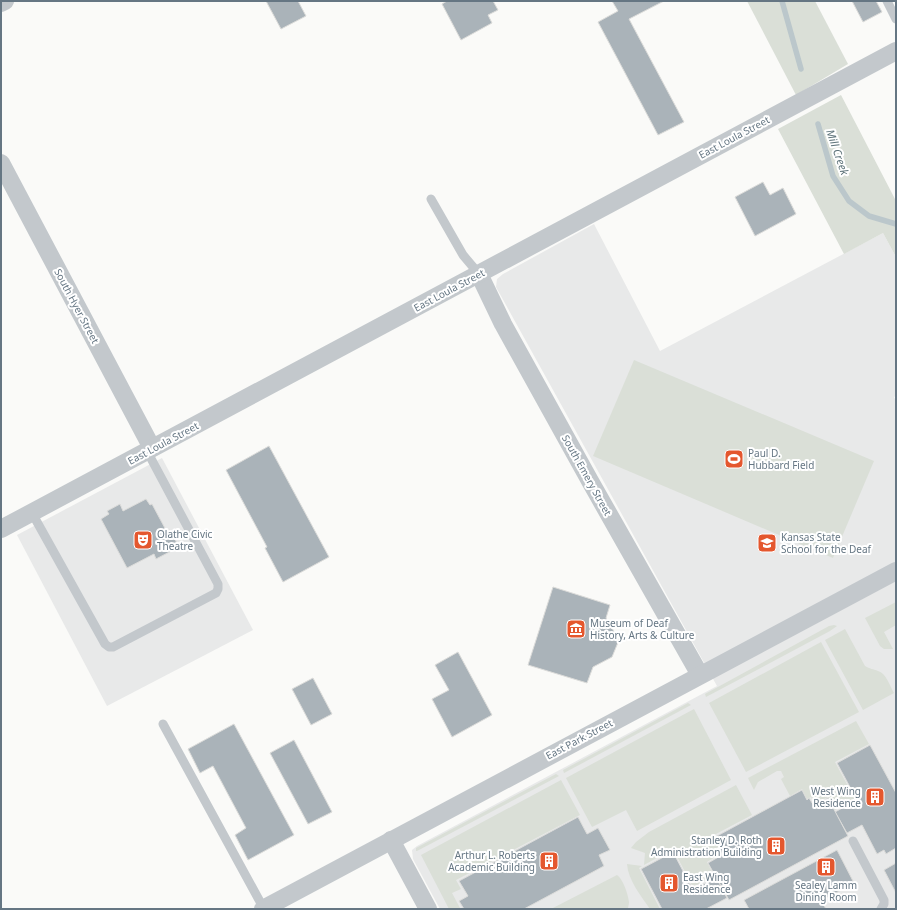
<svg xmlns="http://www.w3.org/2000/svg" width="897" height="910" font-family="'Noto Sans',sans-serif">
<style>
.built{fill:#e8e9e9}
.green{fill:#dadfd7}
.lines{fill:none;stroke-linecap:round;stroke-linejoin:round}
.stream{stroke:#bbc7cb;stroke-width:5.5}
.building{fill:#aab3b9;stroke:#dcdcda}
.lane{stroke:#c3c8cc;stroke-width:9}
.street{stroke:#c3c8cc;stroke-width:18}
.labels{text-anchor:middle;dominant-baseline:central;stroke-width:4;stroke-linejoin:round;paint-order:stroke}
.street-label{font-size:10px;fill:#657683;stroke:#fff}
.poi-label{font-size:10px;fill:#657683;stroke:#fff;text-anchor:start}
.water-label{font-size:11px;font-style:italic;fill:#60757c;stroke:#fff}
</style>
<rect width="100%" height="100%" fill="#fafaf8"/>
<g class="built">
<polygon points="594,224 660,351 883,233 896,257 896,396 894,397 896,401 896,909 440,909 413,859 412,850 417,846 717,686 496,287 497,279 503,274"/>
<polygon points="162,458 253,630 107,706 17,535"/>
</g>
<g class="green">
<polygon points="747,1 815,1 848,64 796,95"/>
<polygon points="841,95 896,201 896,257 883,233 844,254 778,129"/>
<polygon points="634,360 874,461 833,558 593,456"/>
<polygon points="896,602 896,625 884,632 893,649 884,649 880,646 865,618"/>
<polygon points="834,625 837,626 830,631 706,697 705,694 829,626"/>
<path d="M845 629 865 666C870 669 873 669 878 671 886 673 890 686 894 693L863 710 825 640Z"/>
<polygon points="821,642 859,712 746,772 709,703"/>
<polygon points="688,703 691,705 564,773 563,770"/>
<polygon points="694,709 731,780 637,831 626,810 592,827 566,778"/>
<polygon points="856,721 869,744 835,762 855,799 835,810 828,797 814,804 811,797 807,799 802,789 790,796 781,779 784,777 781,771 777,771 758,782 754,790 748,778"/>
<polygon points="556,774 559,776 417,851 416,851 416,848"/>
<polygon points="561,780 580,815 456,880 461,889 452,893 460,908 449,909 421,855"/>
<polygon points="736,785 752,815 714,835 720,846 716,848 720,854 707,862 714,876 693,887 673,849 644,865 645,853 631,848 636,842 649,832"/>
<path d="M627 864 642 866 639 868 660 909H650C641 896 628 880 627 864Z"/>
<path d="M617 875C623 879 628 894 629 902 629 904 628 907 628 909H551Z"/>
</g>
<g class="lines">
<g class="stream">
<polyline points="782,1 801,69"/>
<polyline points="818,124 833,176 849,201 869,216 896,224"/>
</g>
</g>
<g class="building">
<polygon points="266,1 298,1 306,16 281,29"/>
<polygon points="447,1 493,1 498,10 488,15 492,23 461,40 442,4"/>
<polygon points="612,1 664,1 629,19 684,122 658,135 598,22 618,11"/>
<polygon points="852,1 876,1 882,12 863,22"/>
<polygon points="763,182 770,195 783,188 796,214 755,236 735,197"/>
<polygon points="269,446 329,557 283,582 265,548 267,547 226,470"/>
<polygon points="146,499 150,505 152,504 167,532 170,530 179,547 156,559 154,554 127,568 101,519 109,514 107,511 120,504 123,511"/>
<polygon points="553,587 610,605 606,618 619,640 612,657 593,667 587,683 528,665"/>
<polygon points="458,652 492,715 452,737 432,699 449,690 435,665"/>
<polygon points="313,678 332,714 311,725 292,689"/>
<polygon points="234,724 294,835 248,860 235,835 246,828 213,766 200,773 188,749"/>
<polygon points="294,740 332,812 308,824 270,753"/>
<polygon points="870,745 896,793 896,848 886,854 884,850 877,854 862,825 847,833 835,812 857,800 837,763"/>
<polygon points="802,790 807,800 809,798 814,806 828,798 848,836 729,900 708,863 722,855 719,849 723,847 717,836"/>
<polygon points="578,817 587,834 598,828 610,850 599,855 604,866 524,909 464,909 459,901 468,896 459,881"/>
<polygon points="837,850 854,883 821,901 826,909 749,909 744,900"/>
<polygon points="673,852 693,890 716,877 727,898 706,909 662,909 641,869"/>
<polygon points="896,863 896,893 884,870"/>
</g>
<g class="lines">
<g class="lane">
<polyline points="887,1 896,19"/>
<polyline points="431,199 463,255 479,274"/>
<polyline points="32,513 105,644 109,647 113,647 216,593 218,589 218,584 147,451"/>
<polyline points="163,724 264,909"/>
<polyline points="853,841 884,900 884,904 881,909"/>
</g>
<g class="street">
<polyline points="1,3 5,1"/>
<polyline points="1,163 152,448"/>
<polyline points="479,274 503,324 590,481 700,675"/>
<polyline points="1,529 896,51"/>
<polyline points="391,840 428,909"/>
<polyline points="263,909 896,571"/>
</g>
</g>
<defs>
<symbol id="stadium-square" viewBox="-11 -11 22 22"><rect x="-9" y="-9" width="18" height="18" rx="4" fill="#e4572e" stroke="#fff"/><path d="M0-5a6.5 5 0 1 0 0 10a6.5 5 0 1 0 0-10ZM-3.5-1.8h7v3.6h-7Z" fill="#fff"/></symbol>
<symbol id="theatre-square" viewBox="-11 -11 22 22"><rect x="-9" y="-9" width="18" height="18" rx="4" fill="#e4572e" stroke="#fff"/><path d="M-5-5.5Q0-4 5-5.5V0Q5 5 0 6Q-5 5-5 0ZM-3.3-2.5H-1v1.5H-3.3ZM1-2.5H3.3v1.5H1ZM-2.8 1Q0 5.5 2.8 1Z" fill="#fff"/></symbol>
<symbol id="school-square" viewBox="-11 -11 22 22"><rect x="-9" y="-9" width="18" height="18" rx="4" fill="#e4572e" stroke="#fff"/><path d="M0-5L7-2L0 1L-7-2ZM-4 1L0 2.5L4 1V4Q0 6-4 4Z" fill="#fff"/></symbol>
<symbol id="museum-square" viewBox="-11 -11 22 22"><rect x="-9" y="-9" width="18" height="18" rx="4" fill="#e4572e" stroke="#fff"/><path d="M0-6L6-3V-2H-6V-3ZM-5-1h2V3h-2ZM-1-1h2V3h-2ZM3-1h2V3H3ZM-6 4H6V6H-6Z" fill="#fff"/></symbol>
<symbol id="building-square" viewBox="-11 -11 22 22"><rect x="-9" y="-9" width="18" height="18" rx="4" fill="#e4572e" stroke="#fff"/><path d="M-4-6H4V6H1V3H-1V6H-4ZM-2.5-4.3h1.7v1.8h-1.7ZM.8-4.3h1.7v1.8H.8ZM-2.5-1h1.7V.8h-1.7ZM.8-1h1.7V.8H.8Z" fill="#fff"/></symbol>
</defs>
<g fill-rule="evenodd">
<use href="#stadium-square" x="723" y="448" width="22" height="22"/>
<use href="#theatre-square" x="132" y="529" width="22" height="22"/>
<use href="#school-square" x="756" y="532" width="22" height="22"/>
<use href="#museum-square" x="565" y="618" width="22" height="22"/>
<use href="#building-square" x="864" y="786" width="22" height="22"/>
<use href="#building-square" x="765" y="835" width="22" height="22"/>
<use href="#building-square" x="538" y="850" width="22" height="22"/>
<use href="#building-square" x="815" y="856" width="22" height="22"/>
<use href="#building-square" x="658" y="872" width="22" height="22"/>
</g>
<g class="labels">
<g class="street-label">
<text transform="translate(734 137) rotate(-28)">East Loula Street</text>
<text transform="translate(449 290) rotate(-28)">East Loula Street</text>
<text transform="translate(77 306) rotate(62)">South Hyer Street</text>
<text transform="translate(163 443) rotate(-28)">East Loula Street</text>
<text transform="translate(587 475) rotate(61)">South Emery Street</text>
<text transform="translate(579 739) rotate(-28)">East Park Street</text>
</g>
<g class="poi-label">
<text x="748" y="453">Paul D.<tspan x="748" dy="12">Hubbard Field</tspan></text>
<text x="157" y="534">Olathe Civic<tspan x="157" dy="12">Theatre</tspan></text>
<text x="781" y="537">Kansas State<tspan x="781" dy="12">School for the Deaf</tspan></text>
<text x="590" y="623">Museum of Deaf<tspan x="590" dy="12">History, Arts &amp; Culture</tspan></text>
<text x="861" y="791" text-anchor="end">West Wing<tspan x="861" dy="12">Residence</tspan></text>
<text x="762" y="840" text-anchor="end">Stanley D. Roth<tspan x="762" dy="12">Administration Building</tspan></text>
<text x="535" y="855" text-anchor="end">Arthur L. Roberts<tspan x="535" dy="12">Academic Building</tspan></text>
<text x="683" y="877">East Wing<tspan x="683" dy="12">Residence</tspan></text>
<text x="826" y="885" text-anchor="middle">Sealey Lamm<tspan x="826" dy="12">Dining Room</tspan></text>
</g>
<g class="water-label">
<text transform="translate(838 152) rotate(71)">Mill Creek</text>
</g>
</g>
<rect width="897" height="910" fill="none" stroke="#657683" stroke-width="4"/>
</svg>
